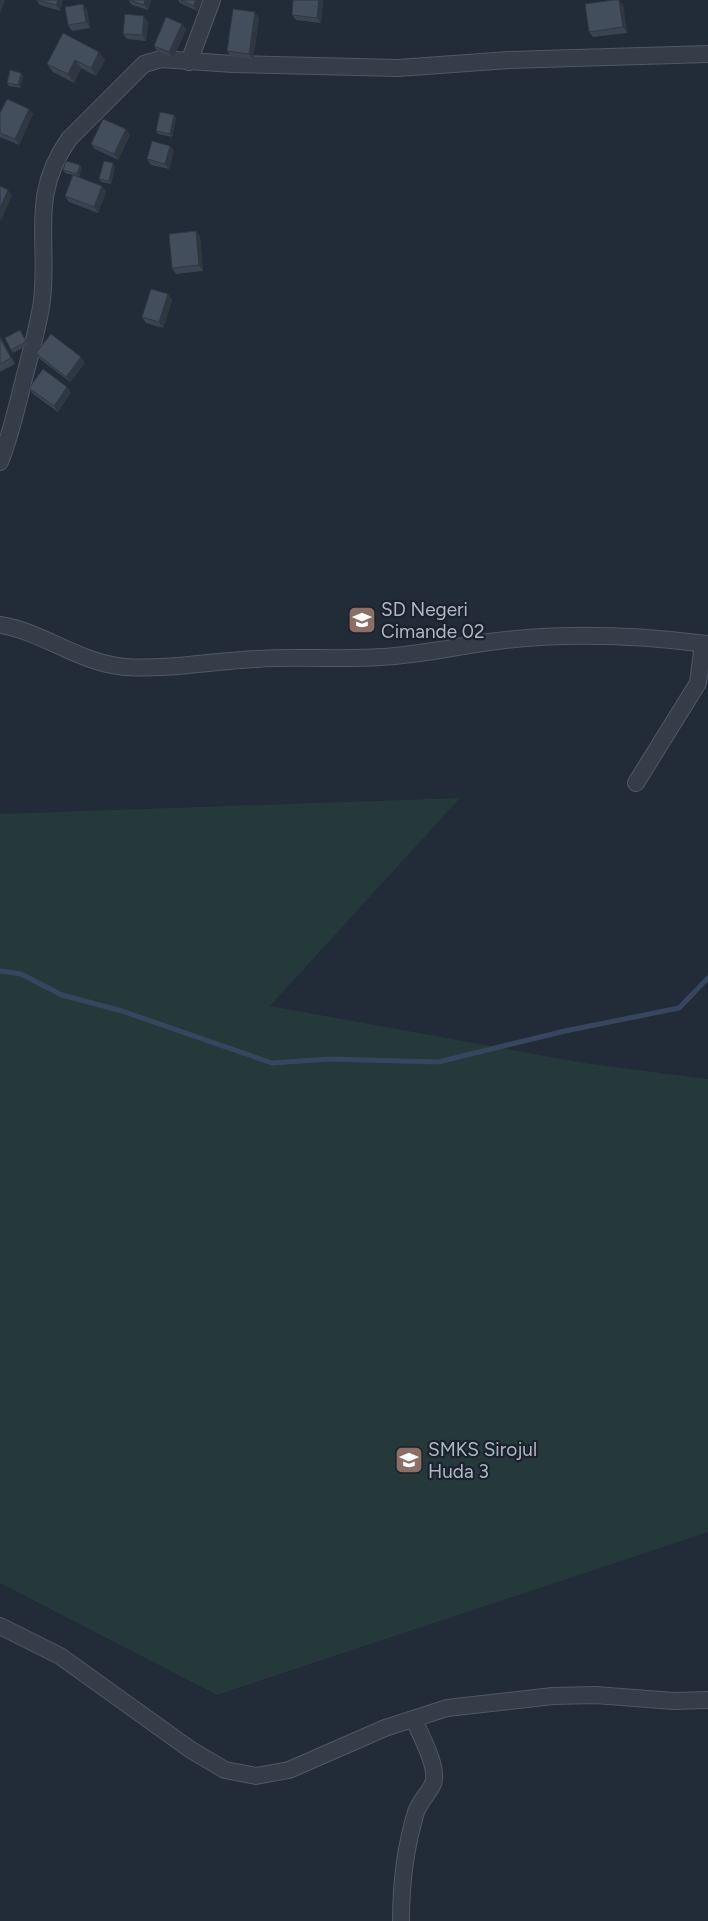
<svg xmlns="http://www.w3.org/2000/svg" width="708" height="1921" font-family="Figtree,sans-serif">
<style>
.green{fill:#25383a}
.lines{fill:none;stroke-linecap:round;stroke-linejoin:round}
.stream{stroke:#36465f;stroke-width:5}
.street-casing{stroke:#505863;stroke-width:18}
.street{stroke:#353d48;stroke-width:16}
.wall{fill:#3a4350}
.shaded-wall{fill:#2f3741}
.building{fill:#434e5d;stroke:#2f3741}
.labels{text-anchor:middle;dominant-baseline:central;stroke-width:4.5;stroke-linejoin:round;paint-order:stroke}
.poi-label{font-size:19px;fill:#b0b8c5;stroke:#1b222d;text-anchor:start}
</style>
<rect width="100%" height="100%" fill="#222b38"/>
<polygon class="green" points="460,798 270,1006 584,1063 708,1079 708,1532 217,1695 0,1583 0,814"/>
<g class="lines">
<polyline class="stream" points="0,971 21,974 62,995 122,1011 272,1063 330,1059 438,1062 565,1031 679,1008 708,978"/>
<defs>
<g id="street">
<polyline points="189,62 212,0"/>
<path d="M0 462C12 432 18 401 26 371 32 347 39 324 42 300 49 238 29 196 69 139L144 64 161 59 233 64 398 68 509 60 708 54"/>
<path d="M0 625C44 632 79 663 125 667 168 670 213 661 256 659 298 656 340 660 381 657 420 655 458 646 497 641 567 632 638 635 708 644"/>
<polyline points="636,783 698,683 703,644"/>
<polyline points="0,1626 60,1656 191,1750 225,1770 256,1776 289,1770 385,1728 447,1708 553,1696 595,1695 674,1701 708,1700"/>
<path d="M401 1921C401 1883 405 1848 416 1812 420 1800 434 1788 434 1779 436 1762 420 1735 414 1719"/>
</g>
</defs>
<use href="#street" class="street-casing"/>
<use href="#street" class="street"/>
</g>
<g class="wall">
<polygon points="36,0 63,0 60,11 40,5"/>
<polygon points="128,0 151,0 148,10 132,5"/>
<polygon points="178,0 202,0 197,11 180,3"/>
<polygon points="293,0 323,0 321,23 296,20 292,15"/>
<polygon points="83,4 87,10 90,28 72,31 68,25"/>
<polygon points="623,5 627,33 593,37 589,32"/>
<polygon points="259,18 253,59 231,56 227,51"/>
<polygon points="148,22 146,41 127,39 123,34"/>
<polygon points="182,24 186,30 173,58 157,51 154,46"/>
<polygon points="99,52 105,60 96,76 81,68 74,83 53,72 47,64"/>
<polygon points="23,75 20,88 9,86 7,83"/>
<polygon points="29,109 33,114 19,145 0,137 0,113"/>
<polygon points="174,115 176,118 172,137 158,134 156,131"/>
<polygon points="130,135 118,160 95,149 91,144"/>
<polygon points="170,146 174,151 169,169 151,165 147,159"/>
<polygon points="115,166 111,184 101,182 99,179"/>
<polygon points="82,168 79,177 73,176 102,186 106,192 98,213 69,202 65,196 73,175 65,173 63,170"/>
<polygon points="196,231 200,237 203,271 176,274 172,268"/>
<polygon points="168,294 172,300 163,328 146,323 142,317"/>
<polygon points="20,330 28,345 13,353 11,350"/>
<polygon points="0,336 15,364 0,372"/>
<polygon points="36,353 85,363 70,382 40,359"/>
<polygon points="29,388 71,392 58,412 33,394"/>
</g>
<g class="shaded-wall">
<polygon points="0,0 5,0 0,14"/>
<polygon points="58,0 63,0 60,11 56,5"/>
<polygon points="145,0 151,0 148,10 144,5"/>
<polygon points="196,0 202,0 197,11 193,6"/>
<polygon points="319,0 323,0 321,23 317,18"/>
<polygon points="619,0 623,5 627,33 623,27"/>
<polygon points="83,4 87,10 90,28 86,22"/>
<polygon points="255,12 259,18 253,59 249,54"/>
<polygon points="144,16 148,22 146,41 142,35"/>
<polygon points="182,24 186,30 173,58 169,52"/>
<polygon points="99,52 105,60 96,76 91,68"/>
<polygon points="75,60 81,68 74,83 68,74"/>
<polygon points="21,73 23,75 20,88 18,85"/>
<polygon points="29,109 33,114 19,145 15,139"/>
<polygon points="174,115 176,118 172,137 170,134"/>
<polygon points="126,129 130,135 118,160 114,154"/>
<polygon points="170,146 174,151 169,169 165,164"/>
<polygon points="113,163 115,166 111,184 109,181"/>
<polygon points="80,165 82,168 79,177 77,174"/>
<polygon points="102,186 106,192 98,213 94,207"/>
<polygon points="8,190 12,196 1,221 0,219 0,208"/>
<polygon points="196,231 200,237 203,271 199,265"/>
<polygon points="168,294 172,300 163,328 159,322"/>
<polygon points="0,336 15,364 0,338"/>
<polygon points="81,357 85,363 70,382 66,377"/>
<polygon points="67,387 71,392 58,412 54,406"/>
</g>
<g class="building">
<polygon points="37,0 58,0 56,5"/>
<polygon points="129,0 145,0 144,5"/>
<polygon points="181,0 196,0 193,6"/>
<polygon points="293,0 319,0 317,18 292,15"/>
<polygon points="613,0 619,0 623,27 589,32 585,4"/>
<polygon points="83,4 86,22 68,25 65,7"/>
<polygon points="233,9 255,12 249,54 227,51"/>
<polygon points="125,14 144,16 142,35 123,34"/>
<polygon points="166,17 182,24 169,52 154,46"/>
<polygon points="63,33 99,52 91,68 75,60 68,74 47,64"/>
<polygon points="10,70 21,73 18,85 7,83"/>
<polygon points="7,99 29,109 15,139 0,133 0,113"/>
<polygon points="160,112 174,115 170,134 156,131"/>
<polygon points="103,119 126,129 114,154 91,144"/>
<polygon points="152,141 170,146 165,164 147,159"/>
<polygon points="66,161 80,165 77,174 63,170"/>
<polygon points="104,161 113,163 109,181 99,179"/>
<polygon points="73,175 102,186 94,207 65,196"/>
<polygon points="0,186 8,190 0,208"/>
<polygon points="196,231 199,265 172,268 169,234"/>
<polygon points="151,289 168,294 159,322 142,317"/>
<polygon points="20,330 26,342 11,350 5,338"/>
<polygon points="51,334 81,357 66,377 36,353"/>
<polygon points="0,338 11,358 0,364"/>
<polygon points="43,369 67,387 54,406 29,388"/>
</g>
<defs>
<symbol id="school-square" viewBox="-11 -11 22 22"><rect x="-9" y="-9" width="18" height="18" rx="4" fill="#8d6e63" stroke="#1b222d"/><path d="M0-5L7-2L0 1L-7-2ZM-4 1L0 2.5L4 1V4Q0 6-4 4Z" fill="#fff"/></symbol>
</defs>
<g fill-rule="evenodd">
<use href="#school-square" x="346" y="604" width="32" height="32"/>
<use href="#school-square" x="393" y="1444" width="32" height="32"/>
</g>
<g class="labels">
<g class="poi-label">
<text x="381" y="609">SD Negeri<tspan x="381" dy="22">Cimande 02</tspan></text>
<text x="428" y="1449">SMKS Sirojul<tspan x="428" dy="22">Huda 3</tspan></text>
</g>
</g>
</svg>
